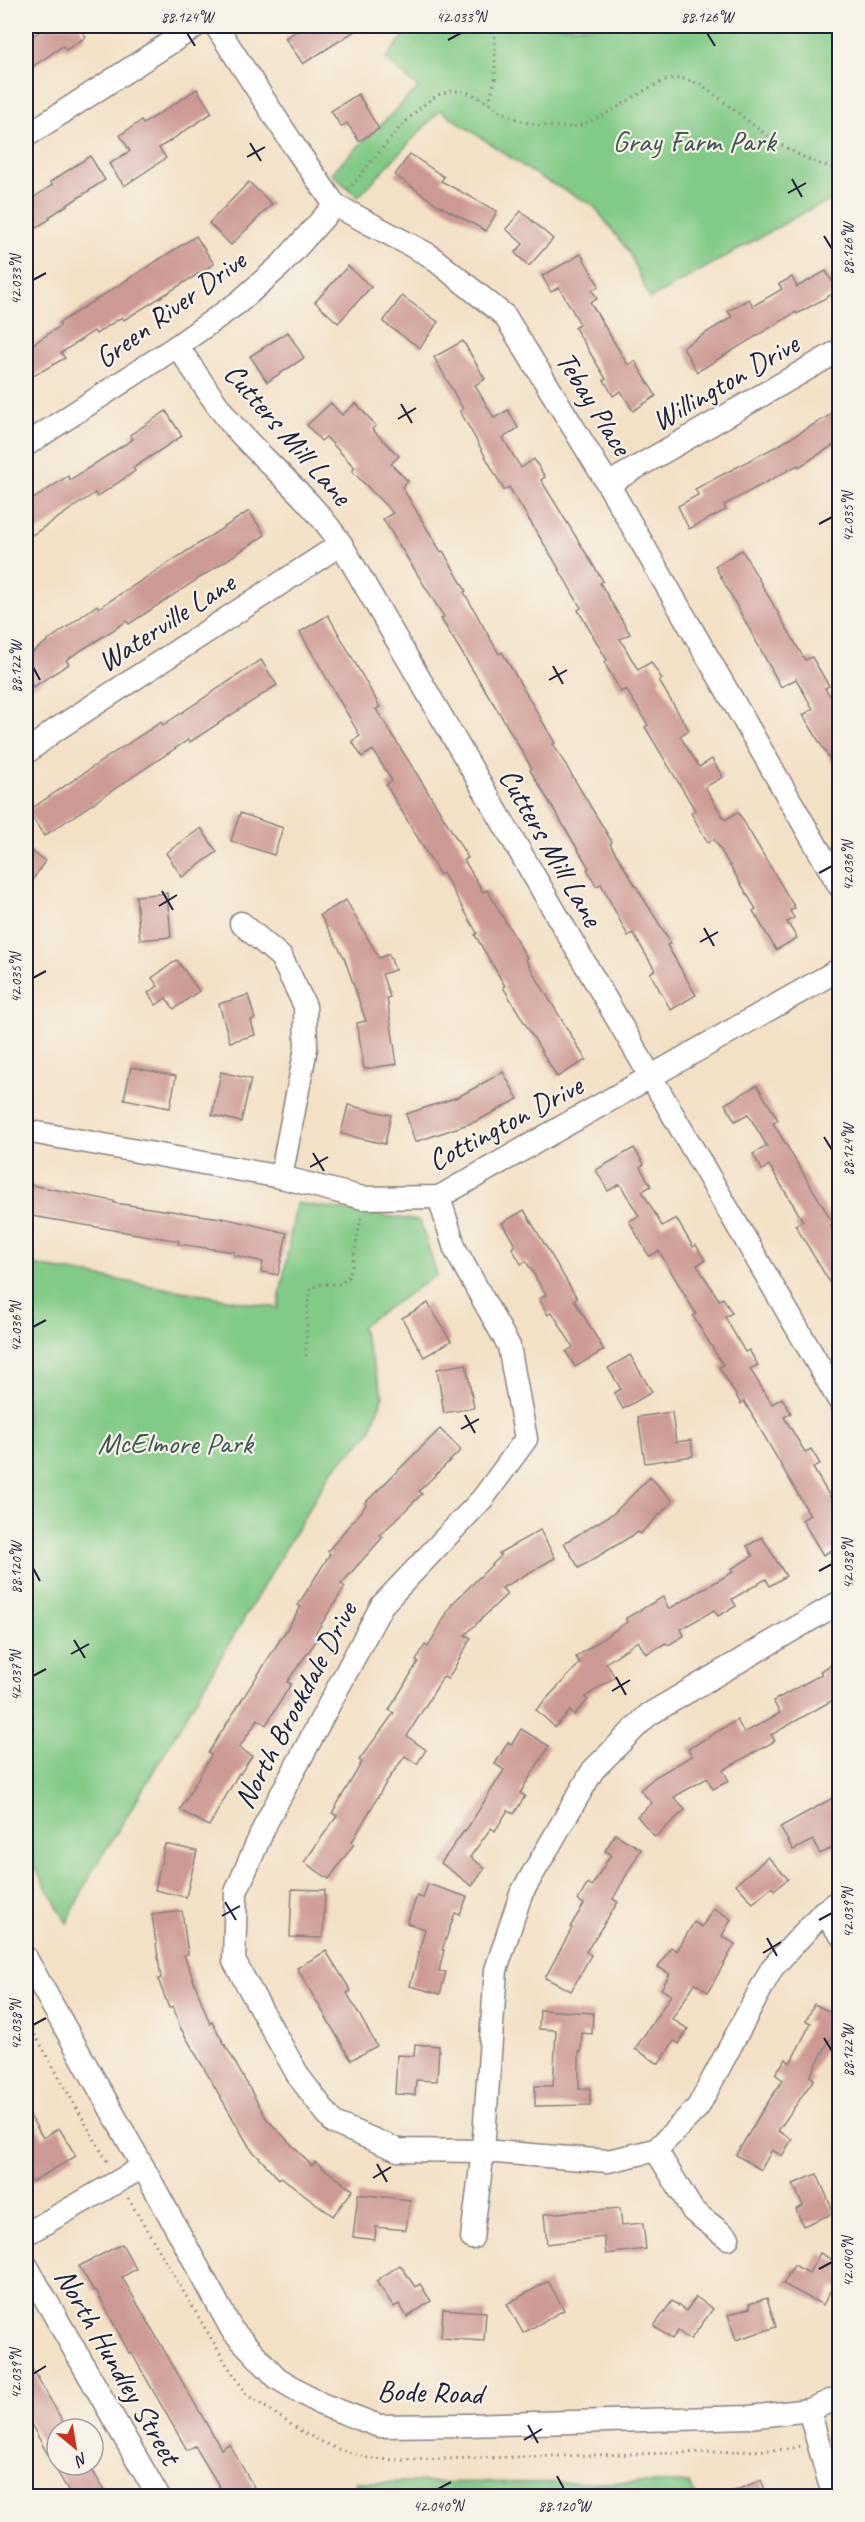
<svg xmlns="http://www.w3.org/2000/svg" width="865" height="2522" font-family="Caveat,sans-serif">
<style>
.green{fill:#82ca87;stroke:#527661;stroke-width:1.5}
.building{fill:#cd9994}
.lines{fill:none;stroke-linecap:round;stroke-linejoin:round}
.minor-casing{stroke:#8a8280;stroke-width:25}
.path{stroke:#8a8280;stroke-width:3;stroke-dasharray:1.5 4.5;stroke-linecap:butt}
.minor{stroke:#fff;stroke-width:22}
.ticks{fill:none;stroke:#22223b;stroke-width:2}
.labels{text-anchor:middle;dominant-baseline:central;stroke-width:4.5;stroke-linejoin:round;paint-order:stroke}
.park-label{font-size:30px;fill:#3f5452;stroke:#f7f3e8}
.street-label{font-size:30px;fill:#22223b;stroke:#f7f3e8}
.neatline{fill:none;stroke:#22223b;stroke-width:2}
.ticks-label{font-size:15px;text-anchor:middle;fill:#22223b}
</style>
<rect width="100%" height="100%" fill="#f7f3e8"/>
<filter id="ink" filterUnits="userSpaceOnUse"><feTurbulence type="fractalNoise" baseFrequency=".0167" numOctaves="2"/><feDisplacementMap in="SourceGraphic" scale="12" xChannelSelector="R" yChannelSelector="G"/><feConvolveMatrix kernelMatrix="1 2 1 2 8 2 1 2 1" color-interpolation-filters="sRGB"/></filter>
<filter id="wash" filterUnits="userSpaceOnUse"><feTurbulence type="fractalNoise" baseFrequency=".008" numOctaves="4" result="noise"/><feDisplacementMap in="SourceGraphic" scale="24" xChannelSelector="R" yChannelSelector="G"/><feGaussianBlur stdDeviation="1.35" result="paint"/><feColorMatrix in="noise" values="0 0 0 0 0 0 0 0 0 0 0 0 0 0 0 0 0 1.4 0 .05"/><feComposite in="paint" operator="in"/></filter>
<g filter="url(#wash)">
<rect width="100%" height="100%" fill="#f3e1c6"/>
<g class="green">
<polygon points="411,26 839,26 839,198 810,209 650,299 629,252 593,205 541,178 440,110 358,197 331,173 418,88 386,59"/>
<polygon points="296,1203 420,1221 437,1275 361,1326 383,1396 369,1434 332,1470 127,1816 91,1873 67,1923 26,1852 26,1264 278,1308"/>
<polygon points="356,2482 689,2483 696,2496 352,2496"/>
</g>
<g id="blocks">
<g class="building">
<polygon points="48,26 79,26 86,37 66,50 63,46 26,71 26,40"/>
<polygon points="305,26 363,26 303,64 285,38"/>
<polygon points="197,89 212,113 159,148 166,158 124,186 109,164 130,151 120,135 141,121 143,124"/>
<polygon points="358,94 379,129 359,141 347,123 341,127 331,111"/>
<polygon points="410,154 444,177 441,181 497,211 486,231 438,205 395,175"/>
<polygon points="90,156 105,180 49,217 50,219 26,234 26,203 52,185 50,182"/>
<polygon points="249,182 272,204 231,245 209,223"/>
<polygon points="521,211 553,239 529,266 515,253 523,244 506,229"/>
<polygon points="196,236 214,264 124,320 122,317 96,334 94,331 61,353 65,358 26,380 26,349 60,326 59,323"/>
<polygon points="581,254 599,286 592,290 597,299 590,302 628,365 635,361 656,396 633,411 621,391 613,396 604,380 606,379 575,328 580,324 559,287 551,292 542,276"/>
<polygon points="348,266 371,287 338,323 315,302"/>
<polygon points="826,271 838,291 797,314 796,312 697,372 683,347 732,317 728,311 749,299 753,306 782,289 779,284 792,277 797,287"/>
<polygon points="402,296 438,322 420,348 383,322"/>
<polygon points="288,332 304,358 267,382 250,356"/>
<polygon points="463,341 485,379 475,385 494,418 508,410 518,428 503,438 521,468 534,459 545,477 541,480 603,581 600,583 630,634 620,639 638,670 651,662 662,679 659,681 689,730 680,736 699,767 712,759 723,777 705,787 725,820 738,812 795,908 790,911 794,918 787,922 797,938 776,950 753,911 756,909 714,839 708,843 691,813 695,810 645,727 648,725 626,689 621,692 604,662 607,660 578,610 581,608 552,557 509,487 504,490 460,411 463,409 434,357"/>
<polygon points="331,403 342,415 356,403 376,426 372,429 399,456 391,464 408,481 402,487 441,552 443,551 466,591 464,592 499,654 502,652 555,743 553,744 612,842 610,844 671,943 667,945 696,995 671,1010 650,973 655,970 633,933 628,936 601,884 596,886 587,869 589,868 530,770 532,769 503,719 441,619 444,617 383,519 393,513 352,471 355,468 326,437 321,441 307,425"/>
<polygon points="840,409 840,441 799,467 798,465 724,505 726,510 689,529 678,506 698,495 695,489 779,445"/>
<polygon points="166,411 182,436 133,468 135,471 97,497 95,493 26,539 26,504 68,476 70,480 133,439 130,435"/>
<polygon points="249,511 265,535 129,624 127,621 66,660 69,664 33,687 26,677 26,657 97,605 99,608"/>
<polygon points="742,550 805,660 812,657 829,686 825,688 840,712 840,776 803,715 813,709 796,679 781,687 715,566"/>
<polygon points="328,615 380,707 376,709 438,808 468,858 464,860 483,892 487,890 527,958 525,959 586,1060 557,1077 503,987 505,986 475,935 477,933 443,873 440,875 386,785 392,781 373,750 362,757 352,741 360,736 300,632"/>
<polygon points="261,660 277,685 190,742 188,740 44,836 28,811 112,754 161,722 163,725"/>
<polygon points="240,813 283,828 274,855 231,841"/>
<polygon points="201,828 217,852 182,877 166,853"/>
<polygon points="26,847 45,861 26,890"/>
<polygon points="167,893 171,937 140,940 136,896"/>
<polygon points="346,900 379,958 389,954 395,970 382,974 390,997 387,998 397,1064 364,1069 357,1023 366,1021 344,957 320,915"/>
<polygon points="177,960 199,991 174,1009 166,998 156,1005 148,993 158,986 152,978"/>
<polygon points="248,995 255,1019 251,1020 255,1035 230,1042 219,1004"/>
<polygon points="131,1067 176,1076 170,1108 124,1099"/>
<polygon points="221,1072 251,1079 241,1122 212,1115"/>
<polygon points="503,1072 518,1099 477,1121 415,1142 406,1114 458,1097"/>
<polygon points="757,1085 778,1120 773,1123 833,1223 830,1225 840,1241 840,1299 795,1225 803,1221 783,1188 769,1165 762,1170 753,1154 767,1146 748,1114 735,1121 725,1104"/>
<polygon points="348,1105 391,1115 385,1144 341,1134"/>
<polygon points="634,1148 644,1164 640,1167 651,1186 642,1191 662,1226 676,1218 693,1247 696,1245 705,1260 697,1265 719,1300 723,1298 732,1313 725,1317 745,1352 749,1350 758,1365 750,1369 772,1404 782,1398 791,1413 784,1417 805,1452 811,1449 820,1464 813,1468 833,1502 840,1498 840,1546 823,1555 802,1520 810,1515 744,1401 741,1404 719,1367 723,1365 693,1316 696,1314 659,1251 649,1256 629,1221 639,1216 620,1184 608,1191 596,1170"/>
<polygon points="26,1184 114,1201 114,1203 228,1219 287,1233 278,1275 261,1272 263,1262 234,1255 234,1252 178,1244 179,1241 26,1215"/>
<polygon points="524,1210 577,1298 574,1300 604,1350 575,1367 566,1352 573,1347 552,1312 548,1315 539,1299 546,1295 526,1261 521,1264 512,1248 515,1245 502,1223"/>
<polygon points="428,1303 451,1341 424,1357 402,1318"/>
<polygon points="630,1355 652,1392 623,1409 614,1393 621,1389 608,1368"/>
<polygon points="466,1364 474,1408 444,1413 437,1369"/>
<polygon points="672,1412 676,1442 691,1440 693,1456 645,1463 638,1417"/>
<polygon points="440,1429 461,1450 419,1491 422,1494 380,1535 383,1537 341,1584 345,1587 315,1634 319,1637 287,1682 291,1684 266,1725 258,1719 239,1748 252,1756 240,1774 239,1773 209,1826 180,1810 211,1755 208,1753 301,1607 298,1605 330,1554 328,1551 366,1505 365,1503"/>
<polygon points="650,1477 673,1501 640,1534 638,1532 579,1568 564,1543 614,1513"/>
<polygon points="540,1530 555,1558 502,1588 507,1594 465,1635 471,1638 448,1679 443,1677 407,1736 426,1750 417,1764 405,1756 387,1781 352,1842 354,1844 329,1879 304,1862 337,1816 332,1813 362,1762 359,1760 394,1713 389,1710 418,1662 416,1661 425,1645 428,1647 452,1604 501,1556 499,1553"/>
<polygon points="762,1537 786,1576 770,1586 766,1579 732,1599 736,1606 718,1616 714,1610 681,1629 684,1636 668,1645 666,1643 646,1654 638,1641 606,1663 615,1677 585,1697 588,1700 574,1715 570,1711 555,1727 536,1710 580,1663 576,1657 627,1622 626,1618 663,1597 669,1609 733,1572 731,1569 753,1556 747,1546"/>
<polygon points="840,1660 840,1696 771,1735 775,1741 723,1770 729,1781 713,1789 707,1778 674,1797 685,1810 655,1837 637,1816 652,1803 640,1790 655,1777 692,1756 688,1749 737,1720 744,1733 780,1713 773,1701 822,1674 820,1671"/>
<polygon points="521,1729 549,1746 520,1793 525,1796 514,1814 508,1810 495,1831 491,1828 470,1857 485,1868 472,1886 441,1863 464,1831 465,1832 504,1770 495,1764 508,1742 512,1744"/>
<polygon points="840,1794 840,1844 820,1854 813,1840 793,1850 780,1827"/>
<polygon points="615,1834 641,1849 613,1899 618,1902 586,1952 591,1955 571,1991 545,1978 572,1928 570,1927 584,1904 578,1900 588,1883 592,1886 611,1854 605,1851"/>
<polygon points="165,1844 197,1851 186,1897 155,1890"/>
<polygon points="768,1857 788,1879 774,1890 772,1887 753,1903 736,1884"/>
<polygon points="428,1884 467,1897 460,1915 455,1913 442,1950 444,1950 439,1971 446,1972 440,1994 410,1986 425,1929 407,1923 417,1896 423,1898"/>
<polygon points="292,1889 325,1890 323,1938 290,1937"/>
<polygon points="713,1908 731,1919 722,1936 735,1944 708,1992 695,1983 672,2019 688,2029 679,2044 674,2041 659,2064 635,2049 671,1995 661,1989 670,1974 658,1967 671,1947 677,1951 694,1922 702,1927"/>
<polygon points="182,1911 188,1954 184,1955 210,2024 212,2022 267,2119 312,2166 315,2162 353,2190 333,2216 281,2177 279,2179 250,2148 180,2027 173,2006 169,2008 158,1979 161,1978 152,1915"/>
<polygon points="326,1951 351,1991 347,1993 377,2046 351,2060 297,1968"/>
<polygon points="814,2004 840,2017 840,2021 810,2076 814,2079 778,2131 792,2139 782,2156 772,2150 761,2170 736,2155 762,2111 783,2080 775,2074 786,2059 790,2063 811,2023 806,2021"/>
<polygon points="540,2010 593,2013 592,2034 582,2033 581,2052 579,2052 579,2089 590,2088 590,2105 535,2106 535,2086 553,2086 556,2030 539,2029"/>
<polygon points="415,2044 439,2046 437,2081 416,2080 415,2095 395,2094 397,2055 414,2056"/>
<polygon points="26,2109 43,2138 59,2128 76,2156 32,2182 26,2171"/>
<polygon points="817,2174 834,2213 803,2226 796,2209 803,2206 793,2184"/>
<polygon points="358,2194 410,2200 406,2230 376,2227 375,2240 353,2237"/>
<polygon points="620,2208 622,2225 643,2223 646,2249 606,2254 604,2237 547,2244 544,2214"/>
<polygon points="122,2244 136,2269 122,2277 221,2449 229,2444 259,2496 225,2496 195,2446 187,2450 131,2352 129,2353 96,2290 94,2291 79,2266"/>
<polygon points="820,2253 840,2264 840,2289 833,2286 823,2305 783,2284 794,2265 809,2273"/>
<polygon points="400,2265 415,2287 420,2284 431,2301 407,2317 399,2304 394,2307 376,2281"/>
<polygon points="548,2281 564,2310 523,2333 507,2304"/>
<polygon points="696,2297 713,2309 690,2340 678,2331 672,2339 654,2326 672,2301 686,2311"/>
<polygon points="767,2298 776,2327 736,2340 728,2315 750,2308 749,2304"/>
<polygon points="443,2309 486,2312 484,2341 441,2338"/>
<polygon points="26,2357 67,2429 57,2429 57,2465 89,2465 108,2496 71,2496 26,2415"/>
<polygon points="761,2480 768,2496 722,2496"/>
</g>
</g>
</g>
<g filter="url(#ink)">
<use href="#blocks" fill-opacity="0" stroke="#8a8280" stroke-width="1.5"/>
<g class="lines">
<defs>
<g id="minor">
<polyline points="216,26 294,146 335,205 429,255 505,316 608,484 840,887"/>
<polyline points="26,136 196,26"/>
<path d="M177 346C195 371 211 398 230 422 266 464 311 498 341 544L840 1402"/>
<polyline points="26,445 177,346 239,302 281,265 335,205"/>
<polyline points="608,484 840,350"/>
<polyline points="26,753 54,731 341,544"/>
<polyline points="241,923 281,957 305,1006 306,1048 281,1177"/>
<polyline points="26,1131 281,1177 363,1198 439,1197 840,969"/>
<polyline points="439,1197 455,1249 509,1346 526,1439 483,1498 382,1605 266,1823 236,1892 234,1961 299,2077 334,2123 398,2150 483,2151 608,2161 656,2150 698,2107 772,1968 823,1912 840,1900"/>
<polyline points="823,1912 840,1934"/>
<polyline points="26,1958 143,2167 232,2330 277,2378 321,2404 379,2426 468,2425 750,2417 809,2410 840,2397"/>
<polyline points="656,2150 693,2211 728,2238"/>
<polyline points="26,2234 143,2167"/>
<polyline points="472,2238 483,2151 496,1970 521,1894 593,1770 648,1715 840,1602"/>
<polyline points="26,2265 158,2496"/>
<polyline points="809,2410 829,2481 836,2496"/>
</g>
</defs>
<use href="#minor" class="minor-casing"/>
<g class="path">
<polyline points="489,103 495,79 495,26"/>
<path d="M348 190C369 166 415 102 443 93 470 84 488 106 510 116 528 125 548 127 568 127 606 126 650 74 684 79 690 80 696 83 702 85 739 112 794 165 840 168"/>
<polyline points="306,1356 307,1311 311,1288 323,1284 340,1284 348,1277 352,1266 361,1218"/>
<polyline points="26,2019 108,2163"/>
<polyline points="128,2198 227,2365 247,2395 304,2433 335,2448 371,2459 403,2460 749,2451 789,2449 800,2446"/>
</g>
<use href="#minor" class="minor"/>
</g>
</g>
<path class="ticks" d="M187 33 195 46M707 33 715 46M448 40 461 33M250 143 261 161M247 157 265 147M792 179 802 197M788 193 806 183M824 236 832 249M33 280 46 273M401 404 412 423M398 419 416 408M819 524 832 517M553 666 563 684M33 667 40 680M549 680 567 670M819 873 832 866M162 891 173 910M159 906 177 895M704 928 714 946M700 942 718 932M33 978 46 971M824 1137 832 1150M313 1153 324 1171M310 1167 328 1157M33 1327 46 1320M465 1415 475 1433M461 1429 479 1419M33 1568 40 1581M819 1571 832 1564M74 1640 85 1658M71 1654 89 1644M33 1676 46 1669M616 1677 626 1695M612 1691 630 1680M225 1902 236 1920M222 1916 240 1906M819 1920 832 1913M767 1938 777 1956M763 1953 781 1942M33 2025 46 2018M824 2038 832 2051M377 2164 387 2182M373 2178 391 2167M819 2269 832 2262M33 2374 46 2366M528 2425 538 2443M524 2440 542 2429M557 2476 564 2489M438 2489 451 2482"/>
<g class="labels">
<g class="park-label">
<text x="694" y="141">Gray Farm Park</text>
<text x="175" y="1443">McElmore Park</text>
</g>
<g class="street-label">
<text transform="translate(170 309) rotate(-36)">Green River Drive</text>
<text transform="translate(725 382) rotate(-30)">Willington Drive</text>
<text transform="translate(594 403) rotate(58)">Tebay Place</text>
<text transform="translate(288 434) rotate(49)">Cutters Mill Lane</text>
<text transform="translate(166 622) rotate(-33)">Waterville Lane</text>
<text transform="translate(551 847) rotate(60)">Cutters Mill Lane</text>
<text transform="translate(505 1123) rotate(-28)">Cottington Drive</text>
<text transform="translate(295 1705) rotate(-62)">North Brookdale Drive</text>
<text transform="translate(118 2366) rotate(60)">North Hundley Street</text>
<text transform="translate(430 2392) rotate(2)">Bode Road</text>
</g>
</g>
<rect width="865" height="2522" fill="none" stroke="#f7f3e8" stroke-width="66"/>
<g transform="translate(75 2447) rotate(150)"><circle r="28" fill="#f7f3e8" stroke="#a29fa3" stroke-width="1.5"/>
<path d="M0-4.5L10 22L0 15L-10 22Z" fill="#c8321e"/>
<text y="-9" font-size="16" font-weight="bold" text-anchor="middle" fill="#22223b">N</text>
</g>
<rect x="33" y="33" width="799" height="2456" class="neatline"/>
<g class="ticks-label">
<text x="187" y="22">88.124°W</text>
<text x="461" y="22">42.033°N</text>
<text x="707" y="22">88.126°W</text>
<text transform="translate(848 249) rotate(-90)" y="5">88.126°W</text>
<text transform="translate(16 280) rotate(-90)" y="5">42.033°N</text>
<text transform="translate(848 517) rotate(-90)" y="5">42.035°N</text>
<text transform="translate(16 667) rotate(-90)" y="5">88.122°W</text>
<text transform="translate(848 866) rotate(-90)" y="5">42.036°N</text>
<text transform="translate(16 978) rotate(-90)" y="5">42.035°N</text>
<text transform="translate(848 1150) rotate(-90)" y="5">88.124°W</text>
<text transform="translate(16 1327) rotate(-90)" y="5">42.036°N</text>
<text transform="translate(848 1564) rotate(-90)" y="5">42.038°N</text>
<text transform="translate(16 1568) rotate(-90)" y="5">88.120°W</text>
<text transform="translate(16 1676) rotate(-90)" y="5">42.037°N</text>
<text transform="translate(848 1913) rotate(-90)" y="5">42.039°N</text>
<text transform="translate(16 2025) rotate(-90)" y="5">42.038°N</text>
<text transform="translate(848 2051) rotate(-90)" y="5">88.122°W</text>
<text transform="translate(848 2262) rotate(-90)" y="5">42.040°N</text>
<text transform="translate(16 2374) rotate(-90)" y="5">42.039°N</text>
<text x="438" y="2511">42.040°N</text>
<text x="564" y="2511">88.120°W</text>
</g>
</svg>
